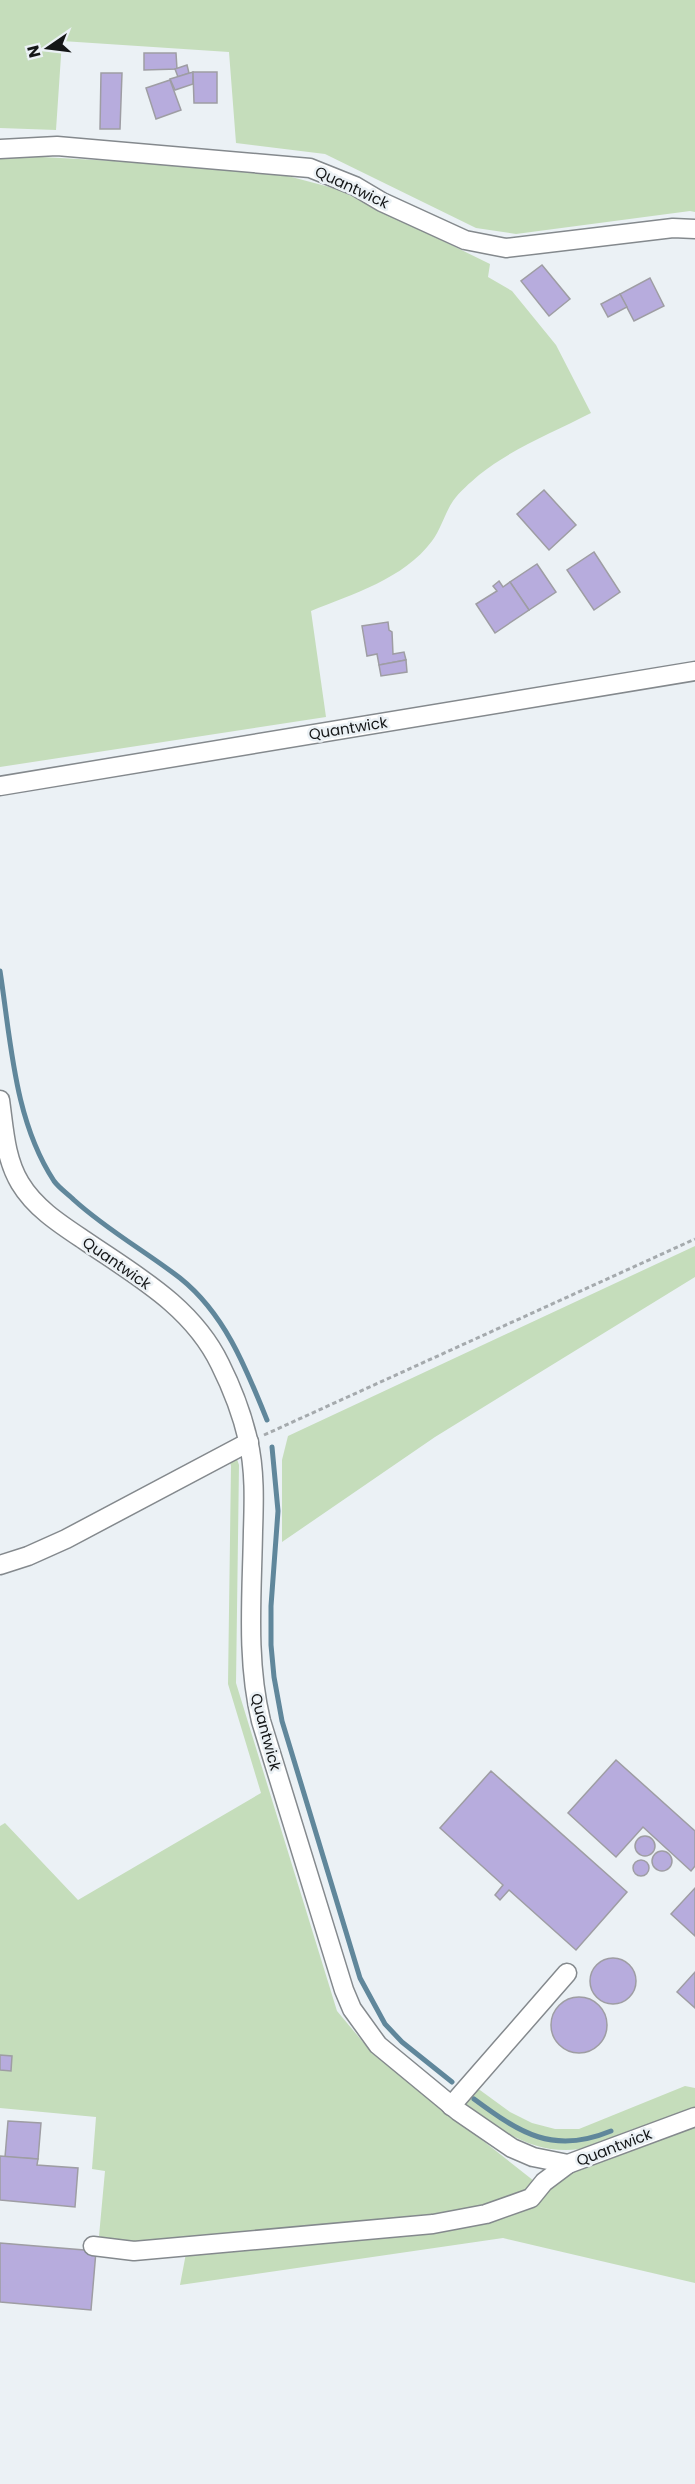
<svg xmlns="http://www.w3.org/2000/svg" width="695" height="2484" font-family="Poppins,sans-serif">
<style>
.green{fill:#c5ddbb}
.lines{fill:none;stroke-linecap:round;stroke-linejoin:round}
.stream{stroke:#60879b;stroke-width:5}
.building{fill:#b7acdd;stroke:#9e9da3;stroke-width:1.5}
.minor-casing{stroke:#84898d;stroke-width:21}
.path{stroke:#a5aaad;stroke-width:3;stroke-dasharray:4.5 3;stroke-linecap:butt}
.minor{stroke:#fff;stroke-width:18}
.labels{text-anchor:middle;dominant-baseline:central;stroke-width:5;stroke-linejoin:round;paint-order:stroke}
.street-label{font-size:15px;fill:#141617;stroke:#ebf1f5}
</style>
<rect width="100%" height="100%" fill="#ebf1f5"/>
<g class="green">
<polygon points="0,0 695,0 695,212 690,211 516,234 476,228 325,154 236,143 229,52 62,41 56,130 0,128"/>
<path d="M0 157H42L240 168 284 175 337 189 490 264 488 277 512 291 556 345 591 413C554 432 511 449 479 475 470 483 459 492 453 501 445 513 441 529 432 541 404 579 352 594 311 611L326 717 0 767Z"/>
<polygon points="695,1246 695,1277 435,1437 282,1542 282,1460 288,1436"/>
<polygon points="236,1456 239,1465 236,1683 337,2011 373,2054 534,2181 522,2198 416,2222 123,2246 99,2236 105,2171 92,2169 96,2117 0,2108 0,1826 5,1823 78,1900 261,1793 228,1684 231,1466 229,1458"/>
<path d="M473 2085 510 2112 532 2123 555 2129H579L685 2086 695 2088V2114C682 2118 659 2130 647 2131 643 2131 641 2128 637 2128 629 2129 606 2143 594 2146 544 2160 506 2135 467 2106L465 2102Z"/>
<polygon points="695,2122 695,2283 503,2238 180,2285 187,2248 415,2229 547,2184 660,2134"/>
</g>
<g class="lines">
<g class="stream">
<path d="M0 971C11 1041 14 1120 54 1181 59 1188 68 1194 74 1200 107 1230 145 1251 180 1278 225 1314 246 1368 267 1420"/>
<polyline points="272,1447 278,1511 271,1606 271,1645 274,1677 282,1721 360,1978 385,2024 402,2042 452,2082"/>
<path d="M474 2099C520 2133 553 2155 611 2131"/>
</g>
</g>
<g class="building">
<polygon points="144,53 176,53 177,69 144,70"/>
<polygon points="187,65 189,73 178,77 175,69"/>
<polygon points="193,72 193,84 175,90 170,79"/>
<polygon points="193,72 217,72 217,103 194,103"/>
<polygon points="101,73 122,73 120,129 100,129"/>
<polygon points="170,80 181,110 156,119 146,88"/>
<polygon points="542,265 570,299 549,316 521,281"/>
<polygon points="650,278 664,306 634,321 620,294"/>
<polygon points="620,294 627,307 608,317 601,304"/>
<polygon points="544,490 576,525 549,550 517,514"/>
<polygon points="594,552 620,592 594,610 567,570"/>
<polygon points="537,564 556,592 529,610 510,582"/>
<polygon points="499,581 503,587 510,582 529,610 495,633 476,604 497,591 493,586"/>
<polygon points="388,622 389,630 392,632 393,654 404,652 406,660 379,665 377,654 367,656 362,626"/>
<polygon points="406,660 407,672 381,676 379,665"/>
<polygon points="616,1760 695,1831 695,1866 691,1871 643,1827 616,1857 568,1813"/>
<polygon points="491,1771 627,1892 576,1950 509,1890 500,1900 495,1895 503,1885 440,1828"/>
<circle cx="645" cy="1846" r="10"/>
<circle cx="662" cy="1861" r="10"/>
<circle cx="641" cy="1868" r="8"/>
<polygon points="695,1888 695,1936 671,1914"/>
<circle cx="613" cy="1981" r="23"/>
<polygon points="695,1972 695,2008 677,1992"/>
<circle cx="579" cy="2025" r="28"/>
<polygon points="0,2055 12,2056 11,2071 0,2070"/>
<polygon points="8,2121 41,2123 38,2159 5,2157"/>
<polygon points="0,2156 38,2159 37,2165 78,2168 75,2207 0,2200"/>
<polygon points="0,2243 96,2251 91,2310 0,2302"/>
</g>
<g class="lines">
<defs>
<g id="minor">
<polyline points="0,149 57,146 310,168 355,186 382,202 465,240 506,248 673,228 695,229"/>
<polyline points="0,786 695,671"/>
<path d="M0 1100C4 1128 5 1158 20 1183 35 1208 60 1224 84 1240 135 1275 192 1306 220 1364 232 1388 242 1414 248 1440 255 1469 254 1502 253 1531 252 1595 246 1659 261 1721L344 1990 352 2009 378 2045 458 2111 512 2148 533 2157 568 2164 695 2117"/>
<polyline points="0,1565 28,1556 66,1539 249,1442"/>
<polyline points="451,2106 567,1973"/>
<polyline points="93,2246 134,2251 433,2224 486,2214 531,2198 544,2182 568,2164"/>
</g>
</defs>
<use href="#minor" class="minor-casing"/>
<polyline class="path" points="264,1435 695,1239"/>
<use href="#minor" class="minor"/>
</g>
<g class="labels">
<g class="street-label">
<text transform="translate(352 187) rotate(25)">Quantwick</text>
<text transform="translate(348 728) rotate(-9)">Quantwick</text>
<text transform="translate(117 1263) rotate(35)">Quantwick</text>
<text transform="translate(266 1732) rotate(75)">Quantwick</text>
<text transform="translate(614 2147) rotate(-21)">Quantwick</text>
</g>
</g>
<g transform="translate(48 48) rotate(256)" stroke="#ebf1f5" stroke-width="4.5" paint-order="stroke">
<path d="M0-4.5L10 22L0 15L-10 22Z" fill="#141617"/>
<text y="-9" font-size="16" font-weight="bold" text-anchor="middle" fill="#141617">N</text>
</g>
</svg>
